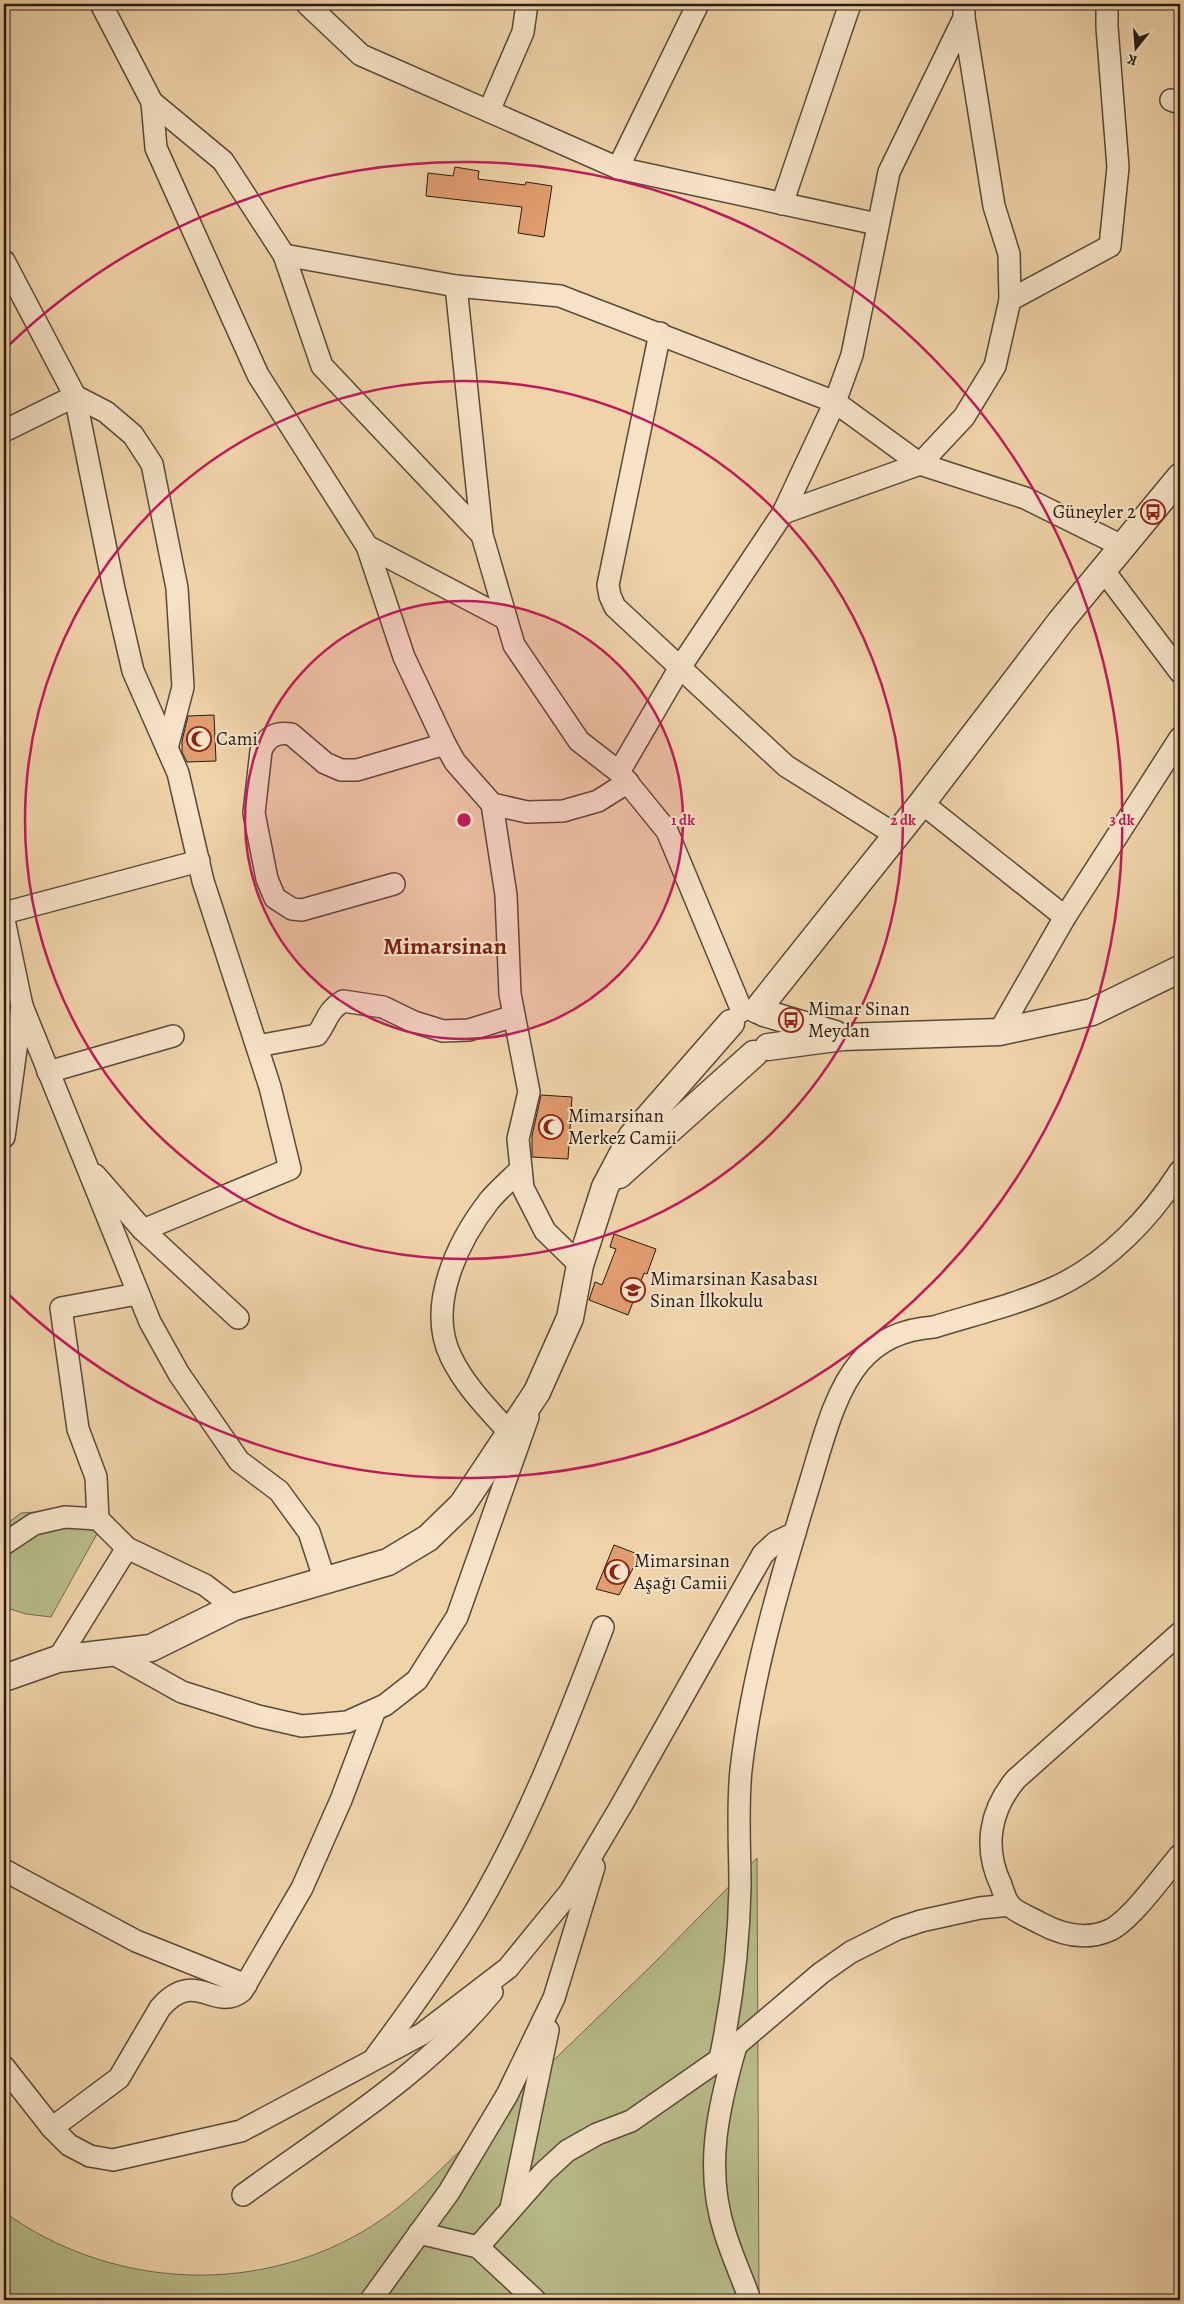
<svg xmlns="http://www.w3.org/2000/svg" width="1184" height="2304" font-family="Alegreya,serif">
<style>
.green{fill:#b8bc89;stroke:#6e6c4e}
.building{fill:#e19c6f;stroke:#251c14}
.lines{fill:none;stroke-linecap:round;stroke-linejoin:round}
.minor-casing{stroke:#584a39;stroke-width:24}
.tertiary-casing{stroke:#584a39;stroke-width:29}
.minor{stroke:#f5e2c7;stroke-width:21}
.tertiary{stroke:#f5e2c7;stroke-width:26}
.ring{fill:none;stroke:#c2185b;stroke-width:2.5}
.labels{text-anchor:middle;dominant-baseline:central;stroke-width:4;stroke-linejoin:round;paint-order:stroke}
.poi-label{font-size:19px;fill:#251c14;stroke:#f5e2c7;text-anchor:start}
.district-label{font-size:24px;font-weight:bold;fill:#7a1f14;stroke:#f5e2c7}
.centre{fill:#c2185b;stroke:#f5e2c7;stroke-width:2.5}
.ring-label{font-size:15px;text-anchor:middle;font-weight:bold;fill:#c2185b;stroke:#f5e2c7;stroke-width:4;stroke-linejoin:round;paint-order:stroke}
</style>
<rect width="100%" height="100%" fill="#efd3a9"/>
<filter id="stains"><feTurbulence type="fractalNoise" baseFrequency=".004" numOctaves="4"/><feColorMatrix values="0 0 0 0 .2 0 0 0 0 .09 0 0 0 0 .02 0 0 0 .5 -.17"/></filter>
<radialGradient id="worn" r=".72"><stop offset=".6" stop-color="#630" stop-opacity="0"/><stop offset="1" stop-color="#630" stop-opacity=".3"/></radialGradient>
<g class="green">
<polygon points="51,1511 103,1523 51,1617 26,1614 4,1607 4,1526 21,1513"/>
<path d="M757 1858 759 2300H4V2212C108 2287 250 2297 362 2232 388 2217 411 2198 433 2177L651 1966Z"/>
</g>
<g class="building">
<polygon points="455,167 479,171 478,179 525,185 526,182 552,186 544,237 518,233 522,207 426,196 428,173 453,176"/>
<polygon points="214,715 216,761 187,762 182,752 182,741 188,716"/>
<polygon points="541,1095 572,1097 568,1159 532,1157 532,1136"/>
<polygon points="614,1234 656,1249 647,1274 644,1273 628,1315 589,1300 595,1282 602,1285 616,1249 610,1247"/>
<polygon points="614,1545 640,1555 619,1595 596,1589"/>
</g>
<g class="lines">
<defs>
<g id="minor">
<polyline points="101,4 152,102 223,161 284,255 322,366 482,535"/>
<polyline points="307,4 361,55 618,168 877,224"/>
<polyline points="1171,100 1180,103"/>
<polyline points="152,102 156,148 258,375 367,546 506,619"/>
<polyline points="489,111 523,32 527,4"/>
<polyline points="618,168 698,4"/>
<polyline points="782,204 850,4"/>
<polyline points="284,255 456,286 560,296 835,402 920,464 1025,498 1124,547"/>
<polyline points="4,261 75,396 4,431"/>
<polyline points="456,286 482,535 514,645 579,741 619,772 667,831 742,1011"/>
<polyline points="1010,300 1110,246 1118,167 1107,27 1107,4"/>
<polyline points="660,333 608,585 610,596 615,607 786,766 896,835"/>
<polyline points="75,396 114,589 133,671 178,773 203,881 270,1087 290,1169 143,1230"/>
<polyline points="75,396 106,412 133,435 152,464 177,588 183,687 167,748"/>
<polyline points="783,513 920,464 964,417 995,366 1010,300 1009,254 994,206 964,18"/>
<polyline points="367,546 404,657 445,744 455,762 492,804 527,812 563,811 598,801 628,782"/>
<polyline points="1104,571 1180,672"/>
<polyline points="619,772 679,669 783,513 835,402 852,355 889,172 964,18 964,4"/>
<polyline points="922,803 1065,917"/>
<polyline points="492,804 506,895 510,994 529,1092 518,1139 523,1188 545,1231 580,1265"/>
<path d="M394 884 302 910 292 909 275 898 267 879 254 813 261 751C266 737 276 732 291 734L325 763 341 770H357L445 744"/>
<polyline points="4,913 199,861"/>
<polyline points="4,920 22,1006 4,1137"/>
<polyline points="22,1006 150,1322 179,1374 239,1461 279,1491 309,1532 325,1581"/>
<polyline points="999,1032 1065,917 1180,738"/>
<path d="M257 1046 317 1035C328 1020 326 1012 343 1001L383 1007 414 1022 443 1031 469 1030 514 1016"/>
<polyline points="48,1072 173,1036"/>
<polyline points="95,1175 143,1230 238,1318"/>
<polyline points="137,1294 61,1308 78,1429 96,1477 98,1519 127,1548 205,1585 234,1607"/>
<path d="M509 1432C488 1409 465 1386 451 1357 426 1306 458 1241 489 1201 498 1190 511 1179 521 1169"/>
<polyline points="4,1544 34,1524 65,1517 98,1519"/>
<path d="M1180 1633 1016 1779C990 1810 983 1847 1001 1885 1003 1891 1006 1901 1010 1906 1018 1913 1031 1918 1040 1923 1062 1935 1086 1941 1110 1930 1131 1920 1163 1875 1180 1855"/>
<polyline points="112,1653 182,1692 258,1716 302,1726 347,1722 385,1705 417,1680 457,1617 528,1417"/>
<polyline points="58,1659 127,1548"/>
<polyline points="4,1870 136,1941 246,1985"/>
<path d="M736 2046C718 2108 704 2169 725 2233 732 2256 742 2277 750 2300"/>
<path d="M376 2056C411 2009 445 1962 475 1912 528 1823 566 1724 603 1627"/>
<path d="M720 2059C732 2002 739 1945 740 1887 740 1848 737 1809 741 1770 752 1672 783 1571 812 1476 823 1440 835 1391 860 1362 879 1339 905 1329 934 1327 975 1314 1019 1304 1058 1286 1108 1262 1151 1217 1180 1171"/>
<polyline points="4,2067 52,2128 69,2145 90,2156 113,2160 241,2131 422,2034 508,1968 570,1892 621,1806 763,1554 776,1542 795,1533"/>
<path d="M52 2128 119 2078 160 2008C195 1967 215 2013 242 1991L302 1888 341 1800 375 1710"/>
<path d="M243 2195C329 2132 424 2075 492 1992"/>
<polyline points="511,2208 548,2030"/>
<polyline points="419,2233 478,2247 543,2173 567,2151 597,2134 631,2121 720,2059 821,1973 851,1952 897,1929 921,1921 980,1908 1010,1905"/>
<polyline points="478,2247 535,2300"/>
<polyline points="371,2300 449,2192 507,2095 554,1998 594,1867"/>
</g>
<g id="tertiary">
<polyline points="757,1010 922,803 1061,621 1180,477"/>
<polyline points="764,1013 835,1034"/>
<polyline points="768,1047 843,1037 999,1032 1092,1012 1180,969"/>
<polyline points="619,1175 754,1054"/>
<polyline points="4,1678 58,1659 151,1648 234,1607 388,1562 428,1538 462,1505 537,1392 570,1318 580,1265 605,1187 632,1136 731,1023"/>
</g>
</defs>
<use href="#minor" class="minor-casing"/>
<use href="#tertiary" class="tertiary-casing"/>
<use href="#minor" class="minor"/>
<use href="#tertiary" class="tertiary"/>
</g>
<circle cx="464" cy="820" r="219" fill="#c2185b" fill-opacity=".12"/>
<g class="ring">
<circle cx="464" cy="820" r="219"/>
<circle cx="464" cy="820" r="439"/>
<path d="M7 347A658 658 0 1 1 7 1293"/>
</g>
<defs>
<symbol id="bus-ring" viewBox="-11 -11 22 22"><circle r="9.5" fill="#f5e2c7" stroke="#8f2418" stroke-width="1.5"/><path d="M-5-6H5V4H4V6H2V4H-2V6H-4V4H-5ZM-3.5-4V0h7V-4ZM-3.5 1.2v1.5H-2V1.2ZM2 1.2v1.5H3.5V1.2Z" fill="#8f2418"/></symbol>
<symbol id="mosque-ring" viewBox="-11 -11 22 22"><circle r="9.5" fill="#f5e2c7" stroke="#8f2418" stroke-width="1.5"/><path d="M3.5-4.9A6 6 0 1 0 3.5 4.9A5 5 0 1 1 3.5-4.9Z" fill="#8f2418"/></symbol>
<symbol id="school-ring" viewBox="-11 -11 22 22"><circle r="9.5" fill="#f5e2c7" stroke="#8f2418" stroke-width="1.5"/><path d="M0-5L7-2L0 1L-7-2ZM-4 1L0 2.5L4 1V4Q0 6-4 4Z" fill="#8f2418"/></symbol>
</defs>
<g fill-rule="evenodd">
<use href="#bus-ring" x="1139" y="498" width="28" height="28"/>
<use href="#mosque-ring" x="185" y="725" width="28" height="28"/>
<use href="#bus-ring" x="777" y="1006" width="28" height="28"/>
<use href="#mosque-ring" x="537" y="1113" width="28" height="28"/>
<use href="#school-ring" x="619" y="1276" width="28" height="28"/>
<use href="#mosque-ring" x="603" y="1558" width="28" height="28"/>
</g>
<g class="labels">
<g class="poi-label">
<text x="1136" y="512" text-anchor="end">Güneyler 2</text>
<text x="216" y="739">Cami</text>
<text x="808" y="1009">Mimar Sinan<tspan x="808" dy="22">Meydan</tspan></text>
<text x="568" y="1116">Mimarsinan<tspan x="568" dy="22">Merkez Camii</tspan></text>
<text x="650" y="1279">Mimarsinan Kasabası<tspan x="650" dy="22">Sinan İlkokulu</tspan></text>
<text x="634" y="1561">Mimarsinan<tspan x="634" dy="22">Aşağı Camii</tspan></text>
</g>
<g class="district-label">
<text x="445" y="946">Mimarsinan</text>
</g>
</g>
<circle cx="464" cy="820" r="8" class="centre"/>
<g class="ring-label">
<text x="683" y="825">1 dk</text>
<text x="903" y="825">2 dk</text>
<text x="1122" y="825">3 dk</text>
</g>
<rect width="1184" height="2304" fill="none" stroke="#efd3a9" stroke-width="20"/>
<rect x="5" y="5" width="1174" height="2294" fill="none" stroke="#251c14" stroke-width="2.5"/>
<rect x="10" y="10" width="1164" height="2284" fill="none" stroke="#251c14"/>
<g transform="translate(1136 48) rotate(197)" stroke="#f5e2c7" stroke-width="4" paint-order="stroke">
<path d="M0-4L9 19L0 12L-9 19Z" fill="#251c14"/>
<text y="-8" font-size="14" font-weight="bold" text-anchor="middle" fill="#251c14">K</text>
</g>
<rect width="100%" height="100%" filter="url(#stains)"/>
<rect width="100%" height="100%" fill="url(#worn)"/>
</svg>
